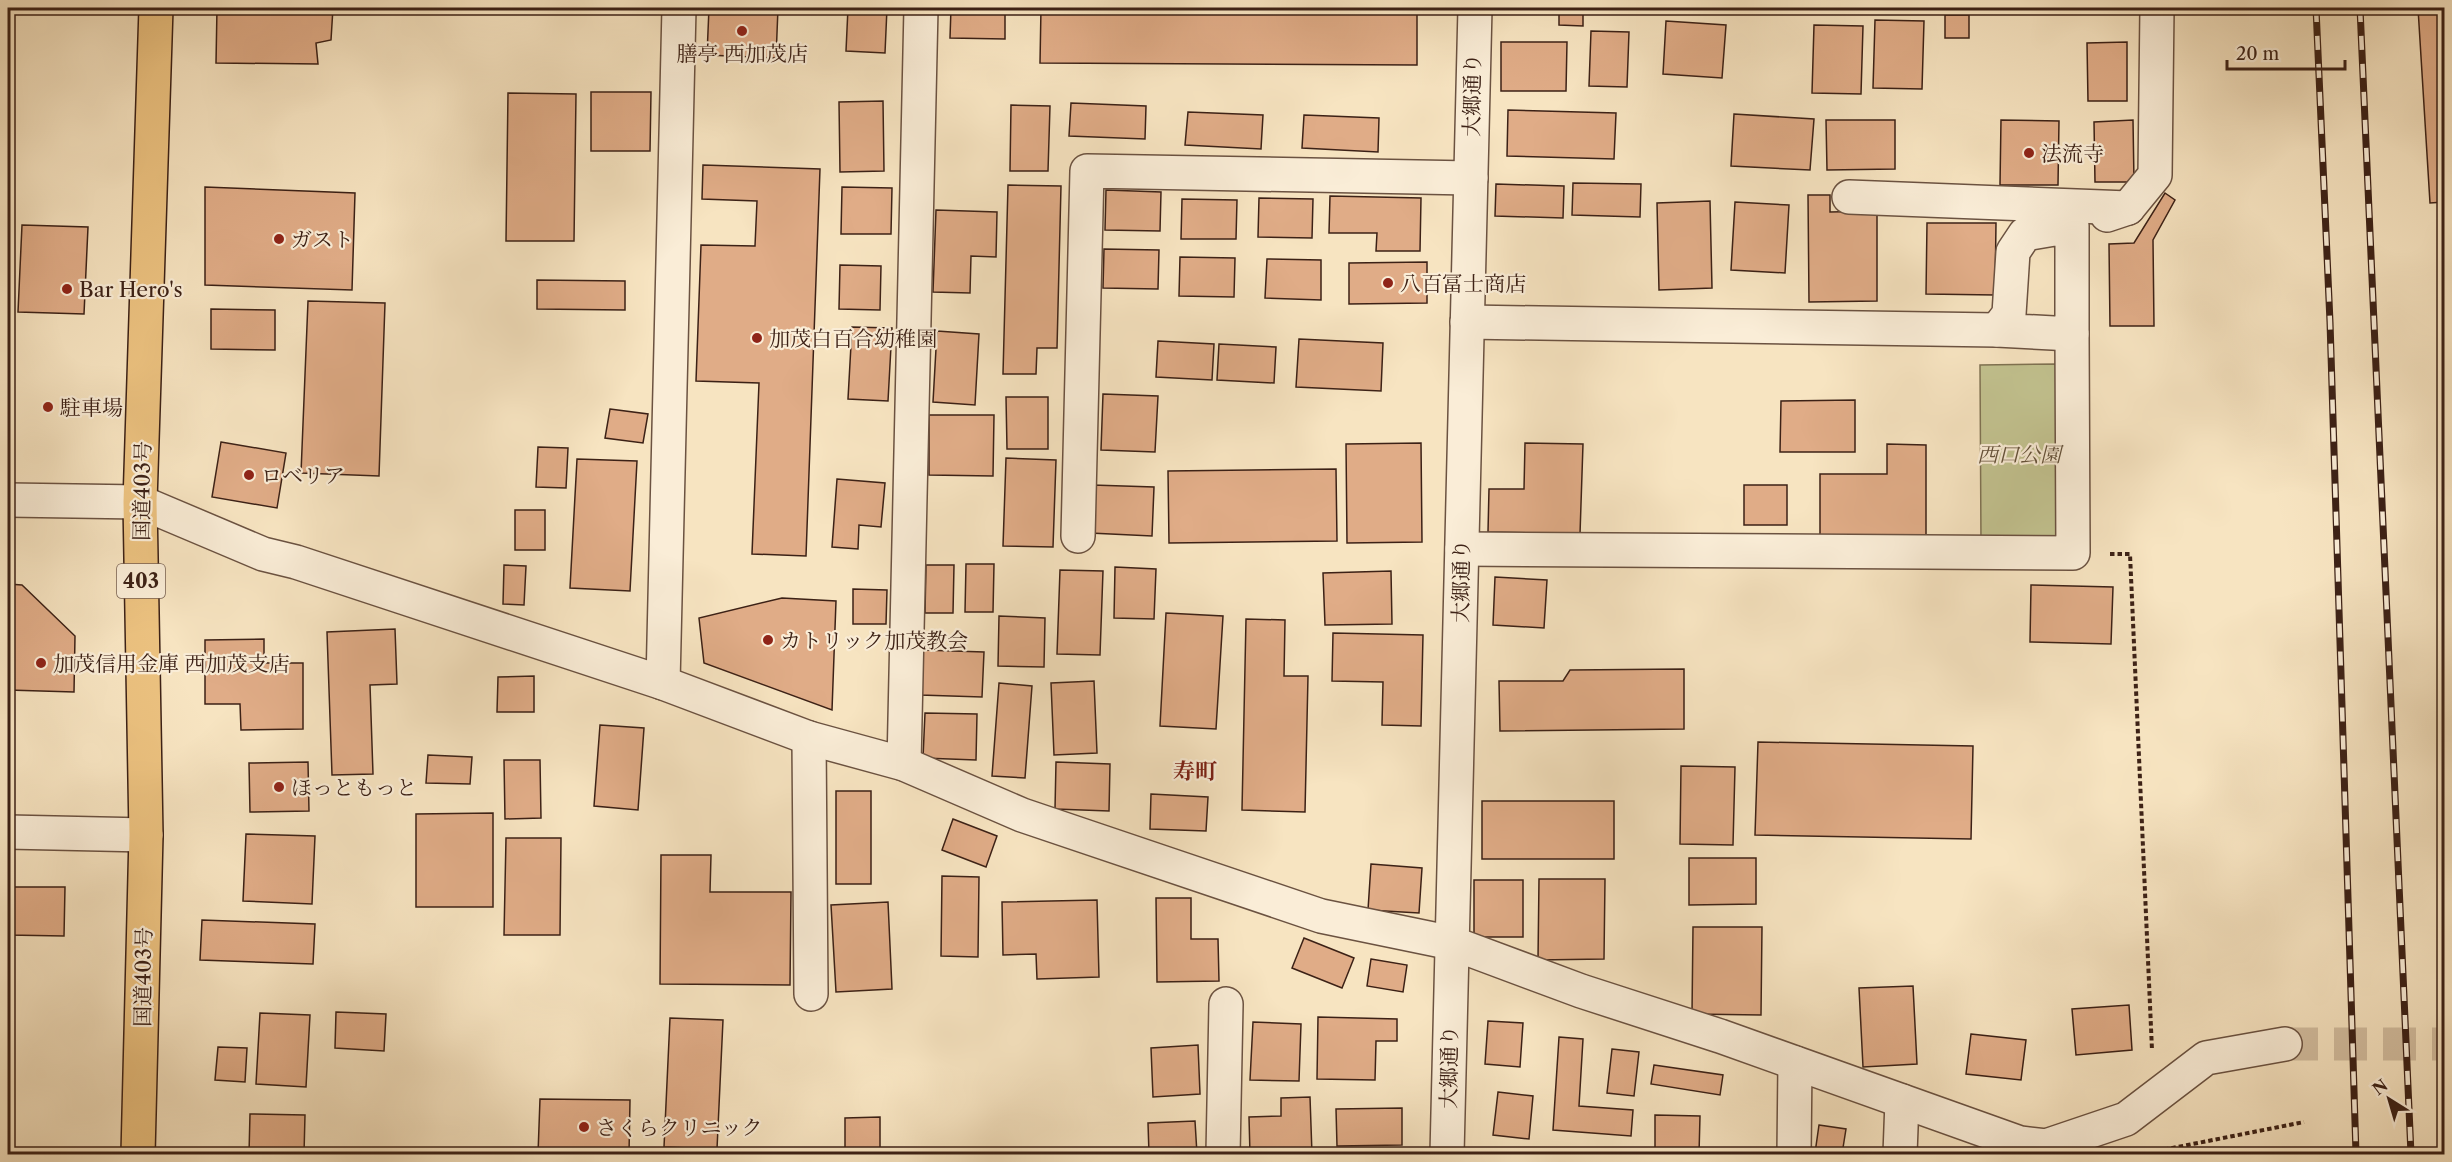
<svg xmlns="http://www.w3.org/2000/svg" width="2452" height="1162" font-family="'Libre Caslon Text','Noto Serif JP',serif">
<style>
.green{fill:#c2c28f;stroke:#7f7252;stroke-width:1.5}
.building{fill:#e0ac87;stroke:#3c2116;stroke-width:1.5}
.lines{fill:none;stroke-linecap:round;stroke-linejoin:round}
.minor-tunnel{stroke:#d2bd9f;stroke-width:33;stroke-dasharray:33 16;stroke-linecap:butt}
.minor-casing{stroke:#6b5241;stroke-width:36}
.tertiary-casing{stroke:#6b5241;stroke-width:36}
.trunk-casing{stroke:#3c2116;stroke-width:36}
.path{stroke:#3c2116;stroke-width:4;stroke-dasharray:4.5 3;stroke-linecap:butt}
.minor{stroke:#faedd7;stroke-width:33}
.tertiary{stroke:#faedd7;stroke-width:33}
.trunk{stroke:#ecc280;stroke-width:33}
.rail-casing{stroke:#3c2116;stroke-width:7}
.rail{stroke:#faedd7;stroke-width:4.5;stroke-dasharray:14;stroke-linecap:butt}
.poi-dot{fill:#8f2418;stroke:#faedd7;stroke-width:2}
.labels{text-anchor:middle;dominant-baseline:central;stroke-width:4.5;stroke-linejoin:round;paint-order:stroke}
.shield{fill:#faedd7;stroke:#755e50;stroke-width:1.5}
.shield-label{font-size:20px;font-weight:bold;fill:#3c2116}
.poi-label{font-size:21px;fill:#3c2116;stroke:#faedd7;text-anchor:start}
.street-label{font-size:21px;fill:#3c2116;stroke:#faedd7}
.park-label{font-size:21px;font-style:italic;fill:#64513a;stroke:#faedd7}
.neighbourhood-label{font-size:22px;font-weight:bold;fill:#7a1f14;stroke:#faedd7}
</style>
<rect width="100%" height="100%" fill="#f7e4c1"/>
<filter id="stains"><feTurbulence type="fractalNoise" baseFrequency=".00333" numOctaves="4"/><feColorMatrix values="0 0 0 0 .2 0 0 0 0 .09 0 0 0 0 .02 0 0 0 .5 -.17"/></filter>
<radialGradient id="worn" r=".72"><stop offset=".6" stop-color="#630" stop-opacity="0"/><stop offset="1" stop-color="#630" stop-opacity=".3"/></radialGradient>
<polygon class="green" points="2056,364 2058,544 1981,545 1980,365"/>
<g class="building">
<polygon points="217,8 333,8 331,40 316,43 318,64 216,63"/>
<polygon points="709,8 778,8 776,58 707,55"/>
<polygon points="848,8 887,8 885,53 846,51"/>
<polygon points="951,8 1005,8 1005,39 950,38"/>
<polygon points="1041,8 1417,8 1417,65 1040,63"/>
<polygon points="1559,8 1583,8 1583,26 1559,25"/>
<polygon points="2418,8 2444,8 2444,202 2430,203"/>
<rect x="1945" y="15" width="24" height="23"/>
<polygon points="1875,20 1924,21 1922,89 1873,88"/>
<polygon points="1666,21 1726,25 1722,78 1663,74"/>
<polygon points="1814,25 1863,26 1861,94 1812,93"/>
<polygon points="1591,31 1629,32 1627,87 1589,86"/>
<polygon points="1501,42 1567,42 1566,91 1501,91"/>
<polygon points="2127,42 2127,101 2088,101 2087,43"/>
<polygon points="591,92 651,92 650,151 591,151"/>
<polygon points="508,93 576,94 574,241 506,241"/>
<polygon points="883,101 884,171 840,172 839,102"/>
<polygon points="1071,103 1146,106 1145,139 1069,136"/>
<polygon points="1011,105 1050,106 1048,171 1010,171"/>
<polygon points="1508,110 1616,113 1614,159 1507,156"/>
<polygon points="1188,112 1263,115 1261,149 1185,145"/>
<polygon points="1734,114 1814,119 1810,170 1731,166"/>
<polygon points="1304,115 1379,118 1378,152 1302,148"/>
<polygon points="1826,120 1895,120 1895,169 1827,170"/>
<polygon points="2001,120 2059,121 2058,185 2000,185"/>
<polygon points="2133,120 2134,182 2095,182 2094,122"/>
<polygon points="703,165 820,169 806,556 752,554 759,383 696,381 701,245 755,246 757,201 702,199"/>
<polygon points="1573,183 1641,184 1640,217 1572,215"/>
<polygon points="1496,184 1564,186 1563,218 1495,216"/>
<polygon points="1008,185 1061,186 1057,348 1037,348 1036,374 1003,374"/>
<polygon points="205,187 355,193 352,290 205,285"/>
<polygon points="842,187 892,188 891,234 841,234"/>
<polygon points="1106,190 1161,192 1160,231 1105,230"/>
<polygon points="2165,193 2175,200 2153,240 2154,326 2110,326 2109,244 2134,243"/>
<polygon points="1808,195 1830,195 1830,212 1877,211 1877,301 1809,302"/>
<polygon points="1330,196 1421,198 1420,251 1376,251 1377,233 1329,233"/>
<polygon points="1259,198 1313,199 1312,238 1258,237"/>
<polygon points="1182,199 1237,200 1236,239 1181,239"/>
<polygon points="1710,201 1712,288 1659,290 1657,203"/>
<polygon points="1735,202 1789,205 1785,273 1731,270"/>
<polygon points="936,210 997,212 996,257 971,256 970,293 933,292"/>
<polygon points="1927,223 1996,223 1995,295 1926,294"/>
<polygon points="22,225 88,227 84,314 18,312"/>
<polygon points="1104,249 1159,250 1158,289 1103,288"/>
<polygon points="1180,257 1235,258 1234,297 1179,296"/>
<polygon points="1267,259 1321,260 1321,300 1265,298"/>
<polygon points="1427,262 1427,303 1349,304 1349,263"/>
<polygon points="840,265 881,266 880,310 839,309"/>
<polygon points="537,280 625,281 625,310 537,309"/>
<polygon points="308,301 385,303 379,476 301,473"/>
<polygon points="211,309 275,310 275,350 211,349"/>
<polygon points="852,327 892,328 888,401 848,399"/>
<polygon points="937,331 979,334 975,405 933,402"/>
<polygon points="1299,339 1383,343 1381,391 1296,387"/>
<polygon points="1158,341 1214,344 1212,380 1156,377"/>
<polygon points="1219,344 1276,347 1274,383 1217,380"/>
<polygon points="1103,394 1158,396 1155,452 1101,450"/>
<polygon points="1006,397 1048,397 1048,449 1007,449"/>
<polygon points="1855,400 1855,452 1780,452 1781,401"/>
<polygon points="610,409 648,414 643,443 605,438"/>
<polygon points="929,415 994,415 993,476 929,475"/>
<polygon points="221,442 286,453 277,508 212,497"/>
<polygon points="1421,443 1422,542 1347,543 1346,444"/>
<polygon points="1525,443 1583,444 1580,534 1488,532 1489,489 1524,489"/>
<polygon points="1887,444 1926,445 1926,536 1820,536 1820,474 1887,474"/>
<polygon points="538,447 568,448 566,488 536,487"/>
<polygon points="1006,458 1056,460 1053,547 1003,546"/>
<polygon points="577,459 637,461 630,591 570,588"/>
<polygon points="1336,469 1337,541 1169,543 1168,471"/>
<polygon points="837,479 885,483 881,527 859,525 858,549 832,547"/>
<polygon points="1092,485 1154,487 1152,536 1090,533"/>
<rect x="1744" y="485" width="43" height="40"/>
<rect x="515" y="510" width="30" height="40"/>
<polygon points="966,564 994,564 993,612 965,612"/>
<polygon points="504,565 526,566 524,605 503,604"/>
<polygon points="926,565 954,565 953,613 925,613"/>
<polygon points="1115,567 1156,569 1154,619 1114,618"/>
<polygon points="1060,570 1103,571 1100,655 1057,654"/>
<polygon points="1391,571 1392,624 1325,625 1323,573"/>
<polygon points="1495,577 1547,580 1544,628 1493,625"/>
<polygon points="8,584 22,585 75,636 74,692 8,690"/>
<polygon points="2031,585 2113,587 2111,644 2030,642"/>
<polygon points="853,589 887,590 886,624 853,624"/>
<polygon points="782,598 836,601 832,710 704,663 699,618"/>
<polygon points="1166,613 1223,616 1216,729 1160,726"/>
<polygon points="999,616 1045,618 1044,667 998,666"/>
<polygon points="1246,619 1285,620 1284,676 1308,676 1305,812 1242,810"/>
<polygon points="395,629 397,684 370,685 373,774 332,775 327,632"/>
<polygon points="1333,633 1423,635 1421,726 1382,725 1383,682 1332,681"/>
<polygon points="264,639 264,663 303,663 303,729 241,730 240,704 205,704 205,640"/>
<polygon points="922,650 984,652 982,697 920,695"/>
<polygon points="1684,669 1684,729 1500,731 1499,681 1563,681 1570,670"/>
<polygon points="534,676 534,712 497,712 498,677"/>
<polygon points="1094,681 1097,753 1054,755 1051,683"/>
<polygon points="999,683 1032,686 1025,778 992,776"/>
<polygon points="925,713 977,714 976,760 923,758"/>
<polygon points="600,725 644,728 638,810 594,806"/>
<polygon points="1758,742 1973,746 1971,839 1755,835"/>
<polygon points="428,755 472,757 470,784 426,783"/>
<polygon points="504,760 540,760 541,818 505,819"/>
<polygon points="308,762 309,811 250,812 249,763"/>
<polygon points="1056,762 1110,764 1109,811 1055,809"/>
<polygon points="1681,766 1735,767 1733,845 1680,844"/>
<rect x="836" y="791" width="35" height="93"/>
<polygon points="1151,794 1208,797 1206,831 1150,829"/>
<rect x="1482" y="801" width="132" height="58"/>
<polygon points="493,813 493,907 416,907 416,814"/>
<polygon points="953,819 997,836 986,867 942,850"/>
<polygon points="246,834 315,836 312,904 243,901"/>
<polygon points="506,838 561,838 560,935 504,935"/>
<polygon points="661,855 711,855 710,892 791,892 790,985 660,984"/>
<polygon points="1689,858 1756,858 1756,904 1689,905"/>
<polygon points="1371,864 1422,868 1419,913 1368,910"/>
<polygon points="942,876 979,877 978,957 941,956"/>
<polygon points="1539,879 1605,879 1604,959 1538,960"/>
<rect x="1474" y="880" width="49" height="57"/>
<polygon points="8,887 65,887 64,936 8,935"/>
<polygon points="1156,898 1191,898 1191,939 1218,939 1219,981 1157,982"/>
<polygon points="1097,900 1099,977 1037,979 1036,954 1003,955 1002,902"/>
<polygon points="888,902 892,989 836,992 831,905"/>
<polygon points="202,920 315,924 313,964 200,960"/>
<polygon points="1693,927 1762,927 1761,1015 1692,1014"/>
<polygon points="1304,938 1354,958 1342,988 1292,968"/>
<polygon points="1371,959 1407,965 1403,992 1367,986"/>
<polygon points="1913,986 1917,1064 1863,1067 1859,988"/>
<polygon points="2129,1005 2132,1050 2076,1055 2072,1009"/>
<polygon points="336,1012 386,1014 384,1051 335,1048"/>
<polygon points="260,1013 310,1015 306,1087 256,1084"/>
<polygon points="1318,1017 1397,1019 1397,1041 1376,1041 1375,1080 1317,1079"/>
<polygon points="670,1018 723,1020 717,1149 664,1147"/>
<polygon points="1488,1021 1523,1023 1520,1067 1485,1064"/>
<polygon points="1253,1022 1301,1024 1299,1081 1250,1080"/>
<polygon points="1971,1034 2026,1040 2021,1080 1966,1074"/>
<polygon points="1559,1037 1583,1039 1579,1106 1633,1110 1631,1136 1553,1130"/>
<polygon points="1198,1045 1200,1094 1153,1097 1151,1048"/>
<polygon points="218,1047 247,1048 245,1082 215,1080"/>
<polygon points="1612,1049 1639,1052 1634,1096 1607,1093"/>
<polygon points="1654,1065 1723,1075 1720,1095 1651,1084"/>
<polygon points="1498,1092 1533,1096 1529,1139 1493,1135"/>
<polygon points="1310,1097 1312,1154 1250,1154 1249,1117 1281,1116 1281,1098"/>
<polygon points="540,1099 630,1100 629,1154 538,1154"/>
<polygon points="1402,1108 1402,1145 1337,1146 1336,1109"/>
<polygon points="250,1114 305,1115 304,1154 249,1154"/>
<polygon points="1655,1115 1700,1116 1699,1154 1655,1154"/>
<polygon points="880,1117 880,1154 845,1154 845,1118"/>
<polygon points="1195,1121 1197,1154 1149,1154 1148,1123"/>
<polygon points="1819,1125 1846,1129 1842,1154 1815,1153"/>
<polygon points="1492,1149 1548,1154 1491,1154"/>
<polygon points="1584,1151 1630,1152 1630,1154 1584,1154"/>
</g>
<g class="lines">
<polyline class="minor-tunnel" points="2285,1044 2444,1044"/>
<defs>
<g id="minor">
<polyline points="1849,197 2128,208"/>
<polyline points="2107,215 2128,208 2155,175 2157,8"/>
<polygon points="2072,226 2072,334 1997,330 2009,314 2013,252 2025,234"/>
<polyline points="8,500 140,502 263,554 296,562 663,683 809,738 904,764 1022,815 1321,916 1452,943 1581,991 1720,1036 2020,1143 2046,1146 2126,1119 2206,1058 2285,1044"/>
<polyline points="1078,536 1087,171 1471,178"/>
<polyline points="1462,549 2073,553 2072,334"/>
<polyline points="663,683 679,8"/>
<polyline points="809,738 811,994"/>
<polyline points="904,764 921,8"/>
<polyline points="8,832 146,835"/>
<polyline points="1223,1154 1226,1004"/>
<polyline points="1794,1154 1795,1063"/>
<polyline points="1900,1154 1902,1101"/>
</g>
<g id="tertiary">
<polyline points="1467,322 1997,330"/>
<polyline points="1447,1154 1475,8"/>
</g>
<polyline id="trunk" points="138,1154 146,835 140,502 156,8"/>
</defs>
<use href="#minor" class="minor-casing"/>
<use href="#tertiary" class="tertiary-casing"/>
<use href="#trunk" class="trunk-casing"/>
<g class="path">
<polyline points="2110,554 2130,554 2152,1050"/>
<polyline points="2142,1154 2304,1122"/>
</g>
<use href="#minor" class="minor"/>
<use href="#tertiary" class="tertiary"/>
<use href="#trunk" class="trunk"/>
<defs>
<g id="rail">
<polyline points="2316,8 2330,322 2356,1154"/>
<polyline points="2360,8 2411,1154"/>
</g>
</defs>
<use href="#rail" class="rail-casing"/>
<use href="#rail" class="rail"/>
</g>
<g class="poi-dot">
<circle cx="742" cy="31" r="6"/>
<circle cx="2029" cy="153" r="6"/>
<circle cx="279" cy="239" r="6"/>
<circle cx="1388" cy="283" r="6"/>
<circle cx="67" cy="289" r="6"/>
<circle cx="757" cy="338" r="6"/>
<circle cx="48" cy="407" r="6"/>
<circle cx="249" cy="475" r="6"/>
<circle cx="768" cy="640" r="6"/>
<circle cx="41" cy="663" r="6"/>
<circle cx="279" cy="787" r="6"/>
<circle cx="584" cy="1127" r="6"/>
</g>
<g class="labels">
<rect class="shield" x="117" y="564" width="48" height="34" rx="4.5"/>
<g class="shield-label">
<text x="141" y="581">403</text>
</g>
<g class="poi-label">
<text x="742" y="53" text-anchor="middle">膳亭 西加茂店</text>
<text x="2041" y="153">法流寺</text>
<text x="291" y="239">ガスト</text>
<text x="1400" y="283">八百冨士商店</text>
<text x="79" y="289">Bar Hero's</text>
<text x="769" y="338">加茂白百合幼稚園</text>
<text x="60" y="407">駐車場</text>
<text x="261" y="475">ロベリア</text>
<text x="780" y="640">カトリック加茂教会</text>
<text x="53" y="663">加茂信用金庫 西加茂支店</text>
<text x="291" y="787">ほっともっと</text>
<text x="596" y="1127">さくらクリニック</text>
</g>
<g class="street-label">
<text transform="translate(1472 95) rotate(-89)">大郷通り</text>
<text transform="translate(142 491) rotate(-89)">国道403号</text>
<text transform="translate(1461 581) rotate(-89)">大郷通り</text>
<text transform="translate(143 977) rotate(-89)">国道403号</text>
<text transform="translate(1449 1067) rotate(-89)">大郷通り</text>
</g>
<g class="park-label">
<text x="2019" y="454">西口公園</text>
</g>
<g class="neighbourhood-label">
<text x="1195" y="771">寿町</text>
</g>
</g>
<rect width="2452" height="1162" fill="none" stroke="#f7e4c1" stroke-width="30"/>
<rect x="9" y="9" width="2434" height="1144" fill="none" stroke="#3c2116" stroke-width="3"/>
<rect x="15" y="15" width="2422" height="1132" fill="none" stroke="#3c2116" stroke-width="1.5"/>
<g transform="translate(2389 1099) rotate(323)" stroke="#faedd7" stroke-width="4.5" paint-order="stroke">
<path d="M0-4.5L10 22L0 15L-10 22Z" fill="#3c2116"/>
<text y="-9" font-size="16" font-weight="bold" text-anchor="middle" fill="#3c2116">N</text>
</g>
<path d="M2227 60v9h118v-9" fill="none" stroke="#3c2116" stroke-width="3"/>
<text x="2236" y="60" font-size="18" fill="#3c2116" stroke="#faedd7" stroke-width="4.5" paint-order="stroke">20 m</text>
<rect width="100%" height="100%" filter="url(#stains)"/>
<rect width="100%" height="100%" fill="url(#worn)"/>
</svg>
